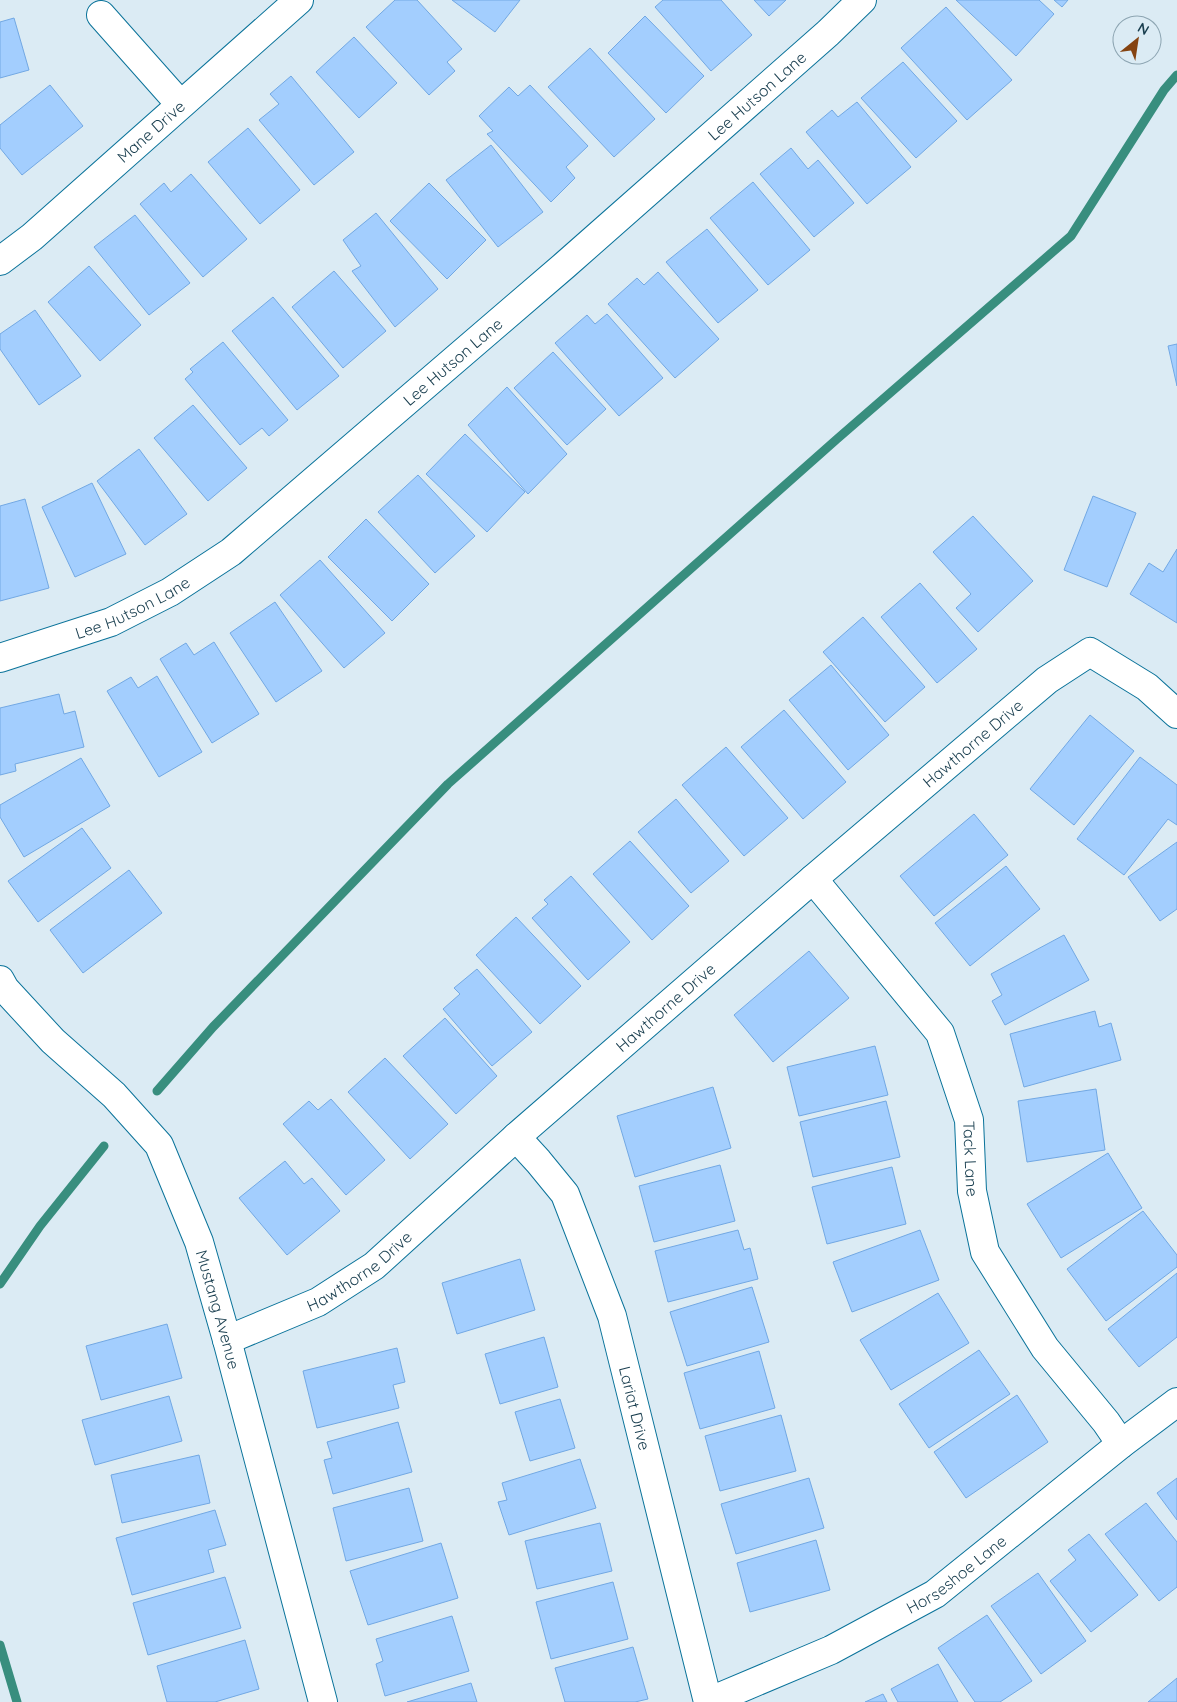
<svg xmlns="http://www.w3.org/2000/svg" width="1177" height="1702" font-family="Quicksand,sans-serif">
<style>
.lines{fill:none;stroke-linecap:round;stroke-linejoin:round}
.stream{stroke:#388e7e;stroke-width:9}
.building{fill:#a3cefe;stroke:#72a8e3}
.minor-casing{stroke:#0a739a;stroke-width:30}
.minor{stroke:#fff;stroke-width:28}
.labels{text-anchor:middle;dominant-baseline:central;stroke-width:4;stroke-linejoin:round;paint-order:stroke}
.street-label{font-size:16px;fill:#183d4e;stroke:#dbebf4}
</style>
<rect width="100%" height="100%" fill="#dbebf4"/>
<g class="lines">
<g class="stream">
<polyline points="157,1091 213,1027 448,784 837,439 1071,236 1164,90 1177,75"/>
<polyline points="0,1284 40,1226 104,1146"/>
<polyline points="0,1645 17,1702"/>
</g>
</g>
<g class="building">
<polygon points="395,0 417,0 462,49 447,62 455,71 429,95 366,27"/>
<polygon points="452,0 520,0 495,32"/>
<polygon points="663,0 721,0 752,35 711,71 655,7"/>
<polygon points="754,0 786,0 769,16"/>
<polygon points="956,0 1039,0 1054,14 1016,56"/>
<polygon points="1054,0 1068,0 1062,7"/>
<polygon points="946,7 1012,80 967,120 901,48"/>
<polygon points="645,16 704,76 666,113 608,53"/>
<polygon points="14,18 29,70 0,78 0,22"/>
<polygon points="354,37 397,83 359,118 316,72"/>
<polygon points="590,48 655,119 614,157 548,87"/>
<polygon points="903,62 957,121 916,158 861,98"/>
<polygon points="291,76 354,152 314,185 259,120 279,104 270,94"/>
<polygon points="50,85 83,126 22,175 0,148 0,125"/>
<polygon points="530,85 588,146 566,167 575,178 551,202 487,134 493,131 479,116 509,87 518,96"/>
<polygon points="857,102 911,167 867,204 806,132 832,110 838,117"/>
<polygon points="248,128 300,190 260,224 208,162"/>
<polygon points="491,145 543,212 498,247 446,180"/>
<polygon points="791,148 808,169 818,160 854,203 814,237 760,174"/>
<polygon points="191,174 247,239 203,277 140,204 164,183 171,192"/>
<polygon points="753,182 810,250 768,285 710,218"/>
<polygon points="429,183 486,240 447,279 390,221"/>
<polygon points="376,213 438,289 395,327 352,271 361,266 343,240"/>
<polygon points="135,215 190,283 149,315 94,247"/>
<polygon points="707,229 758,290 718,323 666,262"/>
<polygon points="89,266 141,325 100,361 48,302"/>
<polygon points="334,271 386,331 343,368 292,307"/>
<polygon points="658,272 719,339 675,378 608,304 637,278 644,285"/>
<polygon points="273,297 339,376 297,410 232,331"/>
<polygon points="35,310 81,376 39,405 0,349 0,334"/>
<polygon points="607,314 663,378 619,416 555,343 587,315 595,324"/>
<polygon points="223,342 288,420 269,436 262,428 240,445 185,379 193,372 190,369"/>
<polygon points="1177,344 1177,386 1168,346"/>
<polygon points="553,352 606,409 567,445 514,388"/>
<polygon points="507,387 567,454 528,494 468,425"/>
<polygon points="193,405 247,468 208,501 154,438"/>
<polygon points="465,434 525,492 487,532 426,474"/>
<polygon points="139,449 187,514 145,545 97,481"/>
<polygon points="418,475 475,536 435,573 378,512"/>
<polygon points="92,483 126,554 75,577 42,507"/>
<polygon points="1093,496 1136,513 1107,587 1064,570"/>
<polygon points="25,499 49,588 0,601 0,506"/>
<polygon points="973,516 1033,581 978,632 956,608 971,594 933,552"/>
<polygon points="366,519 429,584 392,621 328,557"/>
<polygon points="1177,549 1177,623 1130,594 1149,563 1163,572"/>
<polygon points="320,560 385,633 344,668 280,595"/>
<polygon points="920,583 977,649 937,683 881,617"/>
<polygon points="275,602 322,671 276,702 230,633"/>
<polygon points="863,617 925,687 885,722 823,652"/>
<polygon points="214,642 259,714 212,743 160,659 186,643 194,655"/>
<polygon points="831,665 889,735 848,770 789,700"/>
<polygon points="157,676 202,752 159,777 107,691 131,677 138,688"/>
<polygon points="59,694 64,714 75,711 84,747 15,764 16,771 0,775 0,708"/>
<polygon points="784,710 846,782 803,819 741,747"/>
<polygon points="1090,715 1134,751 1074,825 1030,789"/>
<polygon points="726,747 788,818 744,856 682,785"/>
<polygon points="1140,757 1177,785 1177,825 1168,819 1124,875 1077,839"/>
<polygon points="81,758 110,806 24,857 0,817 0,805"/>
<polygon points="676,799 729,861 691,893 638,832"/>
<polygon points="974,814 1008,855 934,916 900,876"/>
<polygon points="82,828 111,868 38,922 8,881"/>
<polygon points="630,841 689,906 652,940 593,874"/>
<polygon points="1177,842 1177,909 1160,921 1128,877"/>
<polygon points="1006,866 1040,909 970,966 935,923"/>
<polygon points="129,870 162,913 83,973 50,930"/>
<polygon points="571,876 630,942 588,980 532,918 548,904 544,900"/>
<polygon points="516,917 581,986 540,1024 476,955"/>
<polygon points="1064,935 1089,980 1005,1025 992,1001 1002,995 991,974"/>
<polygon points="809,951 849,998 773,1062 734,1015"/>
<polygon points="477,969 532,1032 492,1066 443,1009 460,994 454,988"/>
<polygon points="1095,1011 1099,1027 1111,1023 1121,1060 1024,1087 1010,1034"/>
<polygon points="445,1018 497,1076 456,1114 403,1056"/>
<polygon points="875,1046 888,1095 799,1116 787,1067"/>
<polygon points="385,1058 448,1124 410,1159 348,1092"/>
<polygon points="713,1087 731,1148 635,1177 617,1116"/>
<polygon points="1096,1089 1105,1150 1027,1162 1018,1101"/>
<polygon points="331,1099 385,1160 346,1195 283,1124 309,1101 318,1110"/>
<polygon points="886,1101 900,1157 813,1177 800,1122"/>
<polygon points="1108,1153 1142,1208 1061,1258 1027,1204"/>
<polygon points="285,1161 304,1184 312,1178 340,1211 287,1255 239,1198"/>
<polygon points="720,1165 735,1221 654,1242 639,1186"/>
<polygon points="892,1167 906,1224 827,1244 812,1187"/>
<polygon points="1143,1211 1177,1255 1177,1267 1106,1321 1067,1269"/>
<polygon points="738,1230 744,1250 750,1248 758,1279 668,1302 655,1251"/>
<polygon points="920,1230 939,1280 852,1312 833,1262"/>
<polygon points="520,1259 535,1310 457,1334 442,1283"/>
<polygon points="1177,1273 1177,1337 1139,1367 1108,1329"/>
<polygon points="752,1287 769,1342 687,1366 670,1312"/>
<polygon points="938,1293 969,1343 891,1390 860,1340"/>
<polygon points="167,1324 182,1378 101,1400 86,1346"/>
<polygon points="544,1337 558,1387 500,1404 485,1354"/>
<polygon points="397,1348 405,1382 393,1385 399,1408 317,1428 303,1371"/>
<polygon points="979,1350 1010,1394 929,1448 899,1404"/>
<polygon points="759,1351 775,1408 700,1429 684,1373"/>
<polygon points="1017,1395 1048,1442 966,1498 934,1452"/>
<polygon points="169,1396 182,1441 95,1465 82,1420"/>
<polygon points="560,1399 575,1448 530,1461 515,1412"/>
<polygon points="781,1415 796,1471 720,1491 705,1436"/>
<polygon points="398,1422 412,1472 333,1494 324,1460 332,1458 327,1442"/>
<polygon points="199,1455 210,1503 122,1523 111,1475"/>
<polygon points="580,1459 596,1508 509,1535 498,1502 507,1500 502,1483"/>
<polygon points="809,1478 824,1528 736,1554 721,1504"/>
<polygon points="1177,1478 1177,1520 1157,1493"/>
<polygon points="409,1488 423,1541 346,1561 333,1508"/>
<polygon points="1146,1503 1177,1542 1177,1587 1159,1601 1105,1534"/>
<polygon points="215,1510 226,1545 208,1550 214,1572 132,1595 116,1538"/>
<polygon points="600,1523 612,1571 537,1589 525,1541"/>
<polygon points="1089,1534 1138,1595 1091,1632 1050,1581 1076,1560 1068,1550"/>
<polygon points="816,1540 830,1590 750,1612 737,1563"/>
<polygon points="441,1543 458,1598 368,1625 350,1571"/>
<polygon points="1038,1573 1086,1641 1041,1674 991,1606"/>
<polygon points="225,1577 241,1628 148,1655 133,1603"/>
<polygon points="613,1582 628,1639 551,1659 536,1602"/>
<polygon points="987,1615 1032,1681 1000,1702 975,1702 938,1648"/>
<polygon points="452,1616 469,1671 385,1696 376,1664 383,1661 376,1639"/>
<polygon points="245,1640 259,1689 215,1702 167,1702 157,1666"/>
<polygon points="633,1647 648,1699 635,1702 565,1702 555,1668"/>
<polygon points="938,1664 958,1702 898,1702 891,1689"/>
<polygon points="1177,1678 1177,1702 1148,1702"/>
<polygon points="471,1683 477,1702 407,1702"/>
<polygon points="883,1694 887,1702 865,1702"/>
</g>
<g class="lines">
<defs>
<g id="minor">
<polyline points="101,15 180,104"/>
<path id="s1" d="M0 261 32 237 299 0"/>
<path id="s2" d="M0 658 111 622 170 592 231 552 565 265 828 33 862 0"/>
<path id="s3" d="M813 879 940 1033 969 1120 972 1191 985 1252 1045 1348 1106 1422 1121 1444"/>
<path id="s4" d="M0 980 5 989 53 1041 114 1095 159 1145 199 1242 227 1340 323 1702"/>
<path id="s5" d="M516 1137 538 1161 565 1194 612 1316 708 1702 831 1650 935 1594 1121 1444 1177 1402"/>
<path id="s6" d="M227 1340 318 1302 374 1266 516 1137 813 879 1047 680 1090 652 1147 687 1177 714"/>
</g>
</defs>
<use href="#minor" class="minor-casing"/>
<use href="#minor" class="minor"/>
</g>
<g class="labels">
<g class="street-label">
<text stroke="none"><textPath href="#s2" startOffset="952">Lee Hutson Lane</textPath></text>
<text stroke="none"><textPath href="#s1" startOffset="199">Mane Drive</textPath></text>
<text stroke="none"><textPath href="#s2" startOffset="548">Lee Hutson Lane</textPath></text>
<text stroke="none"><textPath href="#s2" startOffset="142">Lee Hutson Lane</textPath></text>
<text stroke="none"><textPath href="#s6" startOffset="960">Hawthorne Drive</textPath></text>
<text stroke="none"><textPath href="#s6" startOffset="555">Hawthorne Drive</textPath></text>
<text stroke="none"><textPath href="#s3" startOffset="330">Tack Lane</textPath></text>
<text stroke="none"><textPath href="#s6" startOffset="150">Hawthorne Drive</textPath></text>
<text stroke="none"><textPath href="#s4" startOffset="405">Mustang Avenue</textPath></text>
<text stroke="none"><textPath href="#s5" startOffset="301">Lariat Drive</textPath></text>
<text stroke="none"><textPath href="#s5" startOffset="884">Horseshoe Lane</textPath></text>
</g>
</g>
<g transform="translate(1137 40) rotate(30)"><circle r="24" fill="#dbebf4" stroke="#8da5b2"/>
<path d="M0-4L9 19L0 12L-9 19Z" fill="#854311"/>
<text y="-8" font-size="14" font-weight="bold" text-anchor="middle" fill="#183d4e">N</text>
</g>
</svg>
